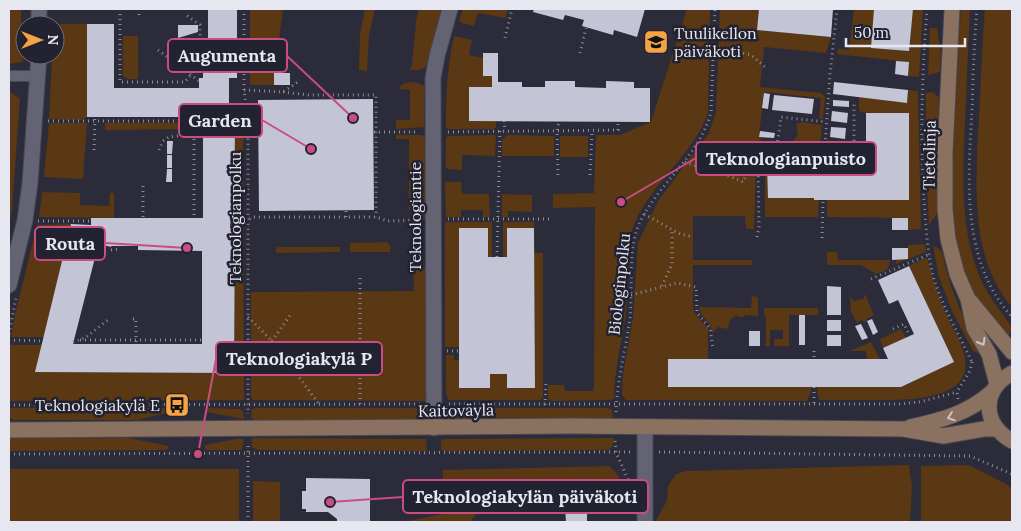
<svg xmlns="http://www.w3.org/2000/svg" width="1021" height="531" font-family="Lora,serif">
<style>
.green{fill:#593813}
.building{fill:#c4c4d7;fill-rule:evenodd}
.lines{fill:none;stroke-linecap:round;stroke-linejoin:round}
.lane-casing{stroke:#474753;stroke-width:12}
.street-casing{stroke:#474753;stroke-width:17}
.secondary-casing{stroke:#474753;stroke-width:17}
.path{stroke:#8d8c98;stroke-width:3;stroke-dasharray:1 4;stroke-linecap:butt}
.lane{stroke:#636374;stroke-width:10}
.street{stroke:#636374;stroke-width:15}
.secondary{stroke:#8b715f;stroke-width:15}
.oneway{stroke:#cbc4c5}
.labels{text-anchor:middle;dominant-baseline:central;stroke-width:5;stroke-linejoin:round;paint-order:stroke}
.poi-label{font-size:16px;fill:#e7e7f1;stroke:#222230;text-anchor:start}
.street-label{font-size:16px;fill:#e7e7f1;stroke:#222230}
.leader{fill:none;stroke:#cb4c80;stroke-width:2}
.callout-dot{fill:#cb4c80;stroke:#222230;stroke-width:2}
.callout{fill:#222230;stroke:#cb4c80;stroke-width:2}
.callout-label{font-size:18px;text-anchor:middle;font-weight:bold;fill:#e7e7f1}
</style>
<rect width="100%" height="100%" fill="#2c2b3a"/>
<g class="green">
<polygon points="9,9 21,9 23,62 9,64"/>
<polygon points="250,9 283,9 279,40 278,73 274,73 274,85 250,85"/>
<polygon points="365,9 375,9 369,35 367,71 359,70 360,35"/>
<polygon points="419,9 441,9 426,67 419,70 409,70 412,66 416,21"/>
<polygon points="463,9 508,9 505,18 478,13 474,26 462,23 459,21"/>
<path d="M687 9H710L708 112C697 150 652 183 635 222 625 246 627 286 626 312 624 332 618 352 616 372 614 381 615 390 614 399L611 400 552 401 548 399V385H564V389L567 391H593L594 385 595 207 553 208V194L594 193 596 135H620L651 122Z"/>
<polygon points="720,9 759,9 757,30 831,37 826,53 764,47 760,87 821,93 825,97 823,119 819,119 821,98 764,92 759,136 761,137 760,145 773,147 771,157 761,158 756,166 754,229 746,229 745,216 693,216 693,260 752,260 752,265 693,265 693,307 695,314 708,328 708,359 668,359 668,387 811,387 811,392 807,401 626,400 622,395 623,374 633,318 638,243 658,201 709,133 716,112"/>
<polygon points="854,9 874,10 909,49 913,9 923,9 919,77 908,76 909,62 837,54 838,49 849,50"/>
<path d="M961 9H970C968 45 967 82 965 119 963 173 959 229 981 280 989 298 1002 312 1012 328L1008 339C993 321 978 304 969 282 948 231 952 174 955 120 957 83 958 46 961 9Z"/>
<path d="M985 9H1012V307C968 257 976 177 979 116 981 80 982 44 985 9Z"/>
<polygon points="53,24 87,24 87,117 81,120 49,119 52,55 55,55 55,25"/>
<polygon points="930,28 937,28 941,54 940,72 928,75"/>
<polygon points="123,36 138,36 138,79 127,79 126,77 123,77"/>
<path d="M454 36 472 40 469 55 483 58V76H492L496 121V127L494 129H448L446 128C446 96 447 66 454 36Z"/>
<path d="M415 82 424 86V127L396 129V120H410V90L399 89C402 82 407 83 415 82Z"/>
<polygon points="908,90 918,91 921,229 908,230 908,218 827,217 827,200 909,200 909,113 866,113 859,111 859,97 907,103"/>
<polygon points="9,91 20,99 12,209 9,225"/>
<polygon points="933,92 939,98 937,214 929,225 926,165 926,93"/>
<path d="M802 122 822 125 819 155 801 153 793 150C789 141 794 141 798 135L796 124Z"/>
<polygon points="49,123 87,123 83,179 44,177"/>
<polygon points="105,123 199,123 199,129 105,130"/>
<polygon points="213,124 243,124 244,400 9,401 10,345 42,345 36,372 234,373 235,228 230,228 230,216 234,216 235,128 213,127"/>
<polygon points="396,135 422,135 425,138 425,218 418,218 417,210 409,210 409,139 396,139"/>
<polygon points="495,135 496,138 495,156 462,155 462,170 448,169 446,167 446,138 448,136"/>
<polygon points="507,135 554,136 554,156 502,156 502,140"/>
<rect x="560" y="136" width="28" height="21"/>
<polygon points="765,166 767,166 768,198 814,198 814,200 819,200 818,217 765,217"/>
<polygon points="461,182 462,194 489,194 490,217 483,217 483,210 461,210 461,217 446,217 445,182"/>
<polygon points="42,192 80,193 80,205 109,206 110,193 114,193 114,218 39,217"/>
<polygon points="502,194 532,195 532,212 508,211 508,217 502,217"/>
<polygon points="445,222 492,222 492,257 488,257 488,228 459,228 459,347 445,347"/>
<polygon points="503,222 534,222 534,228 507,229 507,257 503,257"/>
<polygon points="71,224 44,337 11,337 15,315 37,225"/>
<polygon points="387,242 391,247 390,252 350,252 350,243"/>
<polygon points="921,244 925,245 926,252 896,264 896,259 908,259 908,245"/>
<path d="M933 246C942 248 943 255 945 264 952 295 966 324 982 353L980 354 973 351 952 311 939 277Z"/>
<polygon points="278,247 340,247 340,252 276,253 276,249"/>
<polygon points="827,252 837,252 838,260 890,260 888,269 876,274 861,265 827,265"/>
<polygon points="534,253 543,253 543,398 540,400 449,400 446,394 446,355 454,355 454,360 459,360 460,388 489,388 490,374 507,374 507,388 535,388"/>
<path d="M925 258 928 260C932 278 938 296 946 314 952 328 963 343 965 359 972 403 900 400 873 400 856 400 838 400 820 400L818 397 817 387H901L954 362 909 266Z"/>
<polygon points="418,263 423,264 426,267 426,401 253,400 251,397 251,292 414,291 413,267"/>
<polygon points="865,294 874,315 866,319 867,321 864,322 862,320 857,323 851,311 850,296 854,301 863,299"/>
<path d="M752 296 758 297V316L745 315 742 318 737 316C727 318 731 324 727 329L718 327 712 333C711 319 701 319 699 307L751 308Z"/>
<polygon points="764,308 818,308 818,315 789,315 789,346 774,346 774,339 783,339 783,330 770,330 770,346 766,346 764,344 766,343 766,317 764,316"/>
<polygon points="901,329 906,338 883,348 880,339"/>
<polygon points="871,342 880,359 867,359 866,351 849,351"/>
<polygon points="9,408 164,408 170,412 137,420 14,420 9,417"/>
<polygon points="207,408 240,409 243,412 244,419 206,412"/>
<polygon points="256,408 424,408 416,418 411,420 254,420 251,418 252,409"/>
<polygon points="447,408 608,408 612,410 613,420 458,420 453,418"/>
<polygon points="9,438 129,438 169,446 167,450 9,451"/>
<polygon points="252,438 426,439 427,451 258,450 252,447"/>
<polygon points="613,438 613,445 609,450 443,451 441,449 441,440 443,439"/>
<polygon points="236,439 244,439 242,450 208,450 205,449 205,445"/>
<polygon points="909,465 912,486 910,522 655,522 667,501 668,486 676,474 686,471"/>
<polygon points="969,465 1006,484 1012,489 1012,522 921,522 921,466"/>
<polygon points="610,466 619,477 618,500 605,510 590,504 482,506 470,522 403,522 442,514 443,470"/>
<rect x="9" y="469" width="230" height="53"/>
<polygon points="253,481 280,482 280,522 253,522"/>
</g>
<g class="building">
<polygon points="208,9 237,9 237,78 229,78 229,117 87,117 87,24 114,24 114,88 199,88 199,78 203,78 203,58 208,58"/>
<polygon points="534,9 645,9 637,37 614,30 613,35 582,26 584,20 565,15 563,20 533,12"/>
<polygon points="759,9 833,9 831,37 757,30"/>
<polygon points="874,9 913,9 909,51 871,48"/>
<polygon points="178,25 198,25 198,32 178,38"/>
<polygon points="483,53 498,53 498,82 522,82 522,87 545,87 545,81 575,81 575,87 606,88 606,81 634,82 634,88 650,88 650,122 469,121 469,87 492,87 492,76 483,76"/>
<polygon points="896,61 909,62 908,76 895,74"/>
<rect x="274" y="73" width="16" height="12"/>
<polygon points="834,82 908,90 907,103 833,94"/>
<polygon points="764,93 770,94 768,109 762,108"/>
<polygon points="774,95 814,99 812,114 772,110"/>
<polygon points="373,99 374,210 259,211 258,100"/>
<polygon points="833,100 849,101 849,107 833,106"/>
<polygon points="832,111 848,113 847,123 831,121"/>
<polygon points="866,113 909,113 909,200 814,200 814,198 768,198 767,166 776,166 776,174 866,174"/>
<path d="M213 127H235L234 216H230V228H235L234 373 35 372 71 224 91 225V218H203V134H213ZM98 246H138V250L202 251V344H73Z"/>
<polygon points="831,127 846,128 845,139 830,137"/>
<polygon points="760,131 775,133 774,138 759,137"/>
<polygon points="167,141 173,141 172,154 167,154"/>
<rect x="167" y="155" width="5" height="13"/>
<polygon points="167,169 172,169 172,182 166,182"/>
<rect x="892" y="218" width="16" height="12"/>
<polygon points="459,228 488,228 488,257 507,257 507,228 534,228 535,388 507,388 507,374 490,374 490,388 459,388"/>
<polygon points="892,248 908,248 908,259 892,260"/>
<polygon points="909,266 954,362 901,387 668,387 668,359 888,359 883,348 914,334 898,300 889,304 878,280"/>
<polygon points="827,286 841,287 841,315 827,315"/>
<rect x="799" y="315" width="6" height="30"/>
<polygon points="872,319 878,332 873,335 867,321"/>
<rect x="827" y="320" width="14" height="11"/>
<polygon points="861,324 868,338 862,340 855,326"/>
<rect x="749" y="331" width="11" height="15"/>
<rect x="827" y="335" width="14" height="11"/>
<polygon points="306,478 370,479 370,522 337,522 337,519 328,512 306,512 306,509 302,509 302,491 306,491"/>
<polygon points="565,507 587,507 587,522 566,522"/>
</g>
<g class="lines">
<defs>
<polyline id="lane" points="9,76 38,76"/>
<g id="street">
<polyline points="39,25 39,9"/>
<polyline points="9,285 25,220 30,183 39,55"/>
<polyline points="434,428 433,78 437,56 450,9"/>
<polyline points="645,522 645,427"/>
</g>
<g id="secondary">
<polyline points="952,9 945,153 945,209 948,239 957,274 968,299 974,328 989,354 997,384"/>
<polyline points="970,301 1012,352"/>
<path d="M1012 373C981 390 982 424 1012 441"/>
<path d="M910 427C942 420 967 414 992 392"/>
<polyline points="9,430 574,426 903,429 943,436 984,429 997,429"/>
</g>
</defs>
<use href="#lane" class="lane-casing"/>
<use href="#street" class="street-casing"/>
<use href="#secondary" class="secondary-casing"/>
<g class="path">
<polyline points="120,9 120,82 185,82 200,63 200,25 186,15"/>
<polyline points="244,9 244,90 248,121 248,414"/>
<path d="M927 9C922 72 920 136 924 199 926 226 927 253 934 279 943 308 959 335 972 362"/>
<path d="M977 9C974 43 973 77 972 111 968 181 961 261 1012 317"/>
<polyline points="139,15 139,9"/>
<polyline points="505,38 512,9"/>
<polyline points="714,46 751,55 765,67"/>
<polyline points="158,50 199,81"/>
<polyline points="580,53 586,28"/>
<polyline points="244,90 283,92 298,82"/>
<polyline points="283,92 309,95 376,95 376,217"/>
<polyline points="48,121 248,121"/>
<polyline points="504,121 505,131"/>
<polyline points="208,122 208,129 213,131"/>
<polyline points="374,132 419,132"/>
<polyline points="448,132 618,130 618,121"/>
<polyline points="194,134 194,218"/>
<polyline points="94,150 95,117"/>
<polyline points="159,150 163,141 169,137 194,134 208,129"/>
<polyline points="775,161 781,117 826,122"/>
<path d="M685 162C704 169 725 173 743 182L750 166 758 165"/>
<polyline points="823,174 830,74 837,9"/>
<polyline points="558,175 557,132 559,121"/>
<polyline points="590,175 592,132"/>
<polyline points="143,186 143,218"/>
<polyline points="644,214 680,234 693,237"/>
<polyline points="346,217 346,211"/>
<polyline points="448,219 550,219"/>
<polyline points="38,221 91,221"/>
<polyline points="230,222 246,221 253,217 376,217 388,221 420,220"/>
<polyline points="757,237 759,227 758,165 762,161 854,161 854,102"/>
<polyline points="822,238 823,200"/>
<polyline points="110,246 110,250 121,249"/>
<polyline points="497,257 500,131"/>
<polyline points="871,279 930,254"/>
<polyline points="662,286 672,264 672,229"/>
<polyline points="631,295 677,283 696,287 697,313 710,328 713,349"/>
<polyline points="248,317 272,341 319,404"/>
<polyline points="133,319 136,319 136,344"/>
<polyline points="893,329 904,324 910,336"/>
<polyline points="9,334 16,298"/>
<polyline points="9,340 43,341"/>
<polyline points="80,340 202,340"/>
<polyline points="272,341 291,314"/>
<polyline points="73,342 85,338 109,319"/>
<polyline points="447,351 459,351"/>
<polyline points="814,351 814,359"/>
<polyline points="814,387 814,404"/>
<polyline points="958,399 957,392 970,371 972,362"/>
<polyline points="360,404 360,276"/>
<polyline points="449,404 900,404 920,402 957,392"/>
<polyline points="9,405 420,404"/>
<polyline points="545,405 546,382"/>
<path d="M616 412C617 380 626 349 630 318 633 288 627 246 641 220 661 181 700 155 711 112L715 9"/>
<polyline points="615,441 616,452 629,482"/>
<polyline points="659,452 970,456 1012,474"/>
<polyline points="9,454 631,452"/>
<polyline points="248,522 248,443"/>
</g>
<use href="#lane" class="lane"/>
<use href="#street" class="street"/>
<use href="#secondary" class="secondary"/>
</g>
<defs><path id="oneway-chevron" d="M-2-3.5L2.5 0L-2 3.5" fill="none" stroke-width="1.6" stroke-linecap="round" stroke-linejoin="round" transform="scale(1.25)"/></defs>
<g class="oneway">
<use href="#oneway-chevron" transform="translate(982 342) rotate(60)"/>
<use href="#oneway-chevron" transform="translate(951 417) rotate(161)"/>
</g>
<defs>
<symbol id="school-square" viewBox="-11 -11 22 22"><rect x="-9" y="-9" width="18" height="18" rx="4" fill="#f5a345" stroke="#222230"/><path d="M0-5L7-2L0 1L-7-2ZM-4 1L0 2.5L4 1V4Q0 6-4 4Z" fill="#111"/></symbol>
<symbol id="bus-square" viewBox="-11 -11 22 22"><rect x="-9" y="-9" width="18" height="18" rx="4" fill="#f5a345" stroke="#222230"/><path d="M-5-6H5V4H4V6H2V4H-2V6H-4V4H-5ZM-3.5-4V0h7V-4ZM-3.5 1.2v1.5H-2V1.2ZM2 1.2v1.5H3.5V1.2Z" fill="#111"/></symbol>
</defs>
<g fill-rule="evenodd">
<use href="#school-square" x="642" y="28" width="28" height="28"/>
<use href="#bus-square" x="163" y="391" width="28" height="28"/>
</g>
<g class="labels">
<g class="poi-label">
<text x="674" y="33">Tuulikellon<tspan x="674" dy="18">päiväkoti</tspan></text>
<text x="160" y="405" text-anchor="end">Teknologiakylä E</text>
</g>
<g class="street-label">
<text transform="translate(929 155) rotate(-89)">Tietolinja</text>
<text transform="translate(415 217) rotate(-90)">Teknologiantie</text>
<text transform="translate(235 218) rotate(-90)">Teknologianpolku</text>
<text transform="translate(619 284) rotate(-84)">Biologinpolku</text>
<text transform="translate(456 410) rotate(-1)">Kaitoväylä</text>
</g>
</g>
<path class="leader" d="M353 118L287 56M311 149L262 120M621 202L696 158M187 248L105 243M198 454L216 359M330 502L403 497"/>
<g class="callout-dot">
<circle cx="353" cy="118" r="5"/>
<circle cx="311" cy="149" r="5"/>
<circle cx="621" cy="202" r="5"/>
<circle cx="187" cy="248" r="5"/>
<circle cx="198" cy="454" r="5"/>
<circle cx="330" cy="502" r="5"/>
</g>
<g class="callout">
<rect x="168" y="39" width="119" height="33" rx="5"/>
<rect x="179" y="104" width="83" height="33" rx="5"/>
<rect x="696" y="142" width="180" height="33" rx="5"/>
<rect x="35" y="227" width="70" height="33" rx="5"/>
<rect x="216" y="342" width="166" height="33" rx="5"/>
<rect x="403" y="480" width="245" height="33" rx="5"/>
</g>
<g class="callout-label">
<text x="227" y="62">Augumenta</text>
<text x="220" y="127">Garden</text>
<text x="786" y="165">Teknologianpuisto</text>
<text x="70" y="250">Routa</text>
<text x="299" y="365">Teknologiakylä P</text>
<text x="525" y="503">Teknologiakylän päiväkoti</text>
</g>
<rect width="1021" height="531" fill="none" stroke="#e7e7f1" stroke-width="20"/>
<g transform="translate(40 40) rotate(90)"><circle r="24" fill="#222230" stroke="#71717d"/>
<path d="M0-4L9 19L0 12L-9 19Z" fill="#f5a345"/>
<text y="-8" font-size="14" font-weight="bold" text-anchor="middle" fill="#e7e7f1">N</text>
</g>
<path d="M846 38v8h119v-8" fill="none" stroke="#e7e7f1" stroke-width="2.5"/>
<text x="854" y="38" font-size="15" fill="#e7e7f1" stroke="#222230" stroke-width="4" paint-order="stroke">50 m</text>
</svg>
